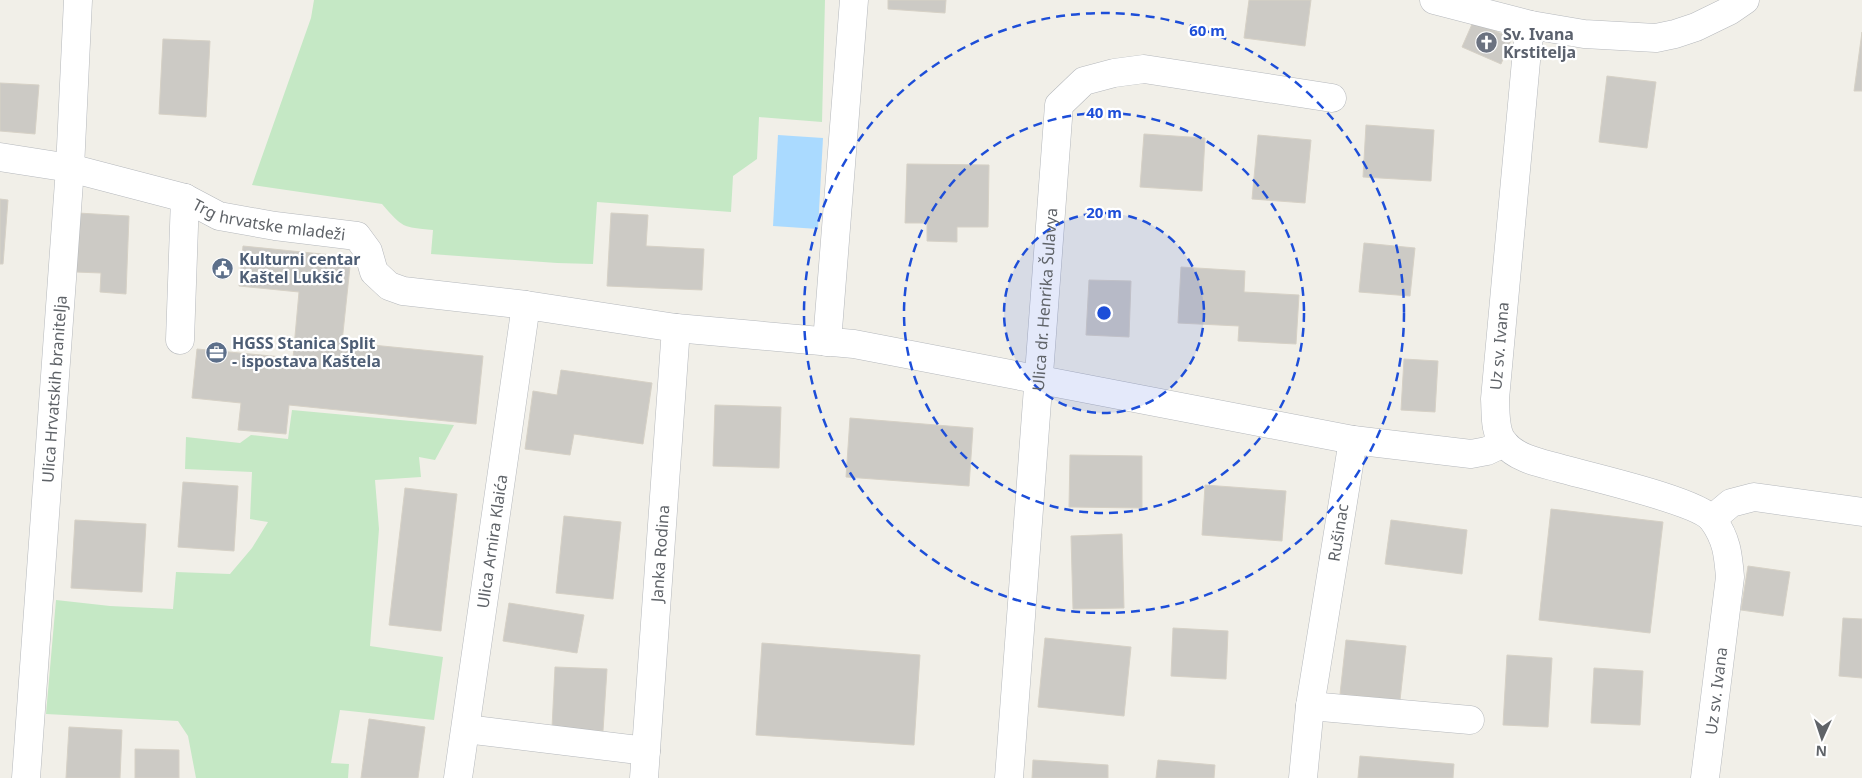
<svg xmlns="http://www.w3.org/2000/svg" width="1862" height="778" font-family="'Noto Sans',sans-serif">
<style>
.green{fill:#c5e8c5}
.water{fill:#aadaff}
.building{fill:#cccac5;stroke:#d6d1c6}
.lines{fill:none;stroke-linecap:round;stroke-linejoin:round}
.minor-casing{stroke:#b5b8bc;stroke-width:29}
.minor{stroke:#fff;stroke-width:28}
.ring{fill:none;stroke:#1d4ed8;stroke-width:2.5;stroke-dasharray:9 6}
.labels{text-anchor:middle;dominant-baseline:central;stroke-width:4.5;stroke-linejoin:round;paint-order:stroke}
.worship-label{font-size:16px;font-weight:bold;fill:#5b616d;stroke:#fff;text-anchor:start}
.street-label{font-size:16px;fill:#5f6368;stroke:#fff}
.service-label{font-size:16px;font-weight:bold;fill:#4e5e75;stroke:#fff;text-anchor:start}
.centre{fill:#1d4ed8;stroke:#fff;stroke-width:2.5}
.ring-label{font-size:15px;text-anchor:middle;font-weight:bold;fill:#1d4ed8;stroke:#fff;stroke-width:4.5;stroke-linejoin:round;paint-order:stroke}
</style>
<rect width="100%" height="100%" fill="#f1efe8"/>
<g class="green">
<path d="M314 0H825L822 122 759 117 757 159 733 176 731 212 597 202 593 264 557 263 431 254 433 230C402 227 403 228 382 204L252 185 311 18Z"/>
<polygon points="292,410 454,425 435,460 419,457 421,477 375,480 379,529 370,646 443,657 434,720 340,710 331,763 349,764 348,778 196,778 188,736 178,721 46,714 56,600 110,606 173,609 176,572 230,574 252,548 268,522 250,519 252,472 185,469 186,437 240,443 251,435 288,439"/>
</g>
<polygon class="water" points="778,135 823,138 818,229 773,226"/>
<g class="building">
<polygon points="888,0 946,0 945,13 888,9"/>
<polygon points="1249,0 1311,0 1305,46 1244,38"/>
<polygon points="1473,22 1512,38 1501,64 1462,47"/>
<polygon points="1862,32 1862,91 1854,91"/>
<polygon points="163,39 210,41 206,117 159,114"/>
<polygon points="1607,76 1656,82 1647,148 1599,142"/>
<polygon points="0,83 39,85 35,134 0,131"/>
<polygon points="1366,125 1434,130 1431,181 1363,177"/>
<polygon points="1144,134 1205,138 1202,191 1140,187"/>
<polygon points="1258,135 1311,140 1305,203 1252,199"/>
<polygon points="907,164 989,165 988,227 957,227 957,242 927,241 927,223 905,223"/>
<polygon points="0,199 8,200 3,264 0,264"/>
<polygon points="78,213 129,216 126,294 100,292 101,273 76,272"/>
<polygon points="611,213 648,215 646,246 704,249 702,290 607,286"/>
<polygon points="1364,243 1415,248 1410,296 1359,292"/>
<polygon points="243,246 351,257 342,342 483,356 476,424 289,405 286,434 238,430 241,403 192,398 197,349 293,358 299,292 239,286"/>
<polygon points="1181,267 1245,271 1244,292 1299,295 1296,344 1238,341 1239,326 1178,323"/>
<polygon points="1089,280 1131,281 1129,337 1086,335"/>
<polygon points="1404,359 1438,361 1435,412 1401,410"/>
<polygon points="561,370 652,383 643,444 574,434 570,455 525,449 533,391 557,395"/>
<polygon points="715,405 781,407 779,468 713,466"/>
<polygon points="850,418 973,428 969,486 846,477"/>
<polygon points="1070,455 1142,456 1142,508 1069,507"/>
<polygon points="183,482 238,486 234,551 178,547"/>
<polygon points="1205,485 1286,491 1282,541 1202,535"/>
<polygon points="405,488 457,494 441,631 389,625"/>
<polygon points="1551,509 1663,522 1650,633 1539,620"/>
<polygon points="564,516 621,522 613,599 556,593"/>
<polygon points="75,520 146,524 142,592 71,588"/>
<polygon points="1391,520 1467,530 1462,574 1385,564"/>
<polygon points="1122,534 1124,608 1073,609 1071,536"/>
<polygon points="1748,566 1790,572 1783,616 1741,610"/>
<polygon points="509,603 584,615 577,653 503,641"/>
<polygon points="1843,618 1862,619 1862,678 1839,676"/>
<polygon points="1173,628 1228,631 1226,679 1171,676"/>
<polygon points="1045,638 1131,647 1124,716 1038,707"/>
<polygon points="1346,640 1406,646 1400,700 1340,694"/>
<polygon points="762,643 920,655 914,745 756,735"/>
<polygon points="1507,655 1552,658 1548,727 1503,725"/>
<polygon points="555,667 607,669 603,731 552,728"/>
<polygon points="1594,668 1643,671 1640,725 1591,723"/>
<polygon points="369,719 425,727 418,778 361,778"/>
<polygon points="69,727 122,730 120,778 66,778"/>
<polygon points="135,749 179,750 179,778 135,778"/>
<polygon points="1360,756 1454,764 1453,778 1358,778"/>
<polygon points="1033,760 1108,765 1108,778 1032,778"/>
<polygon points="1158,760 1215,765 1214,778 1156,778"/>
</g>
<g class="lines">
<defs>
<g id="minor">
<polyline points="1434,0 1531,25 1584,34 1656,38 1675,34 1696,27 1729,11 1745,0"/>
<path d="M1531 25 1527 50 1495 399C1496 413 1494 432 1504 443 1517 459 1541 463 1559 468 1587 476 1699 501 1713 520 1727 540 1728 554 1730 577L1705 778"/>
<path id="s1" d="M0 157 70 168 185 198 219 216 275 226 357 236 368 251 374 272 389 286 403 291 526 305 676 328 854 344 1353 440"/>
<polyline points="180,340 185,198"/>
<polyline points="827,342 854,0"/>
<polyline points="1712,519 1731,503 1754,497 1862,512"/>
<polyline points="1310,706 1470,720"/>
<polyline points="466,729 646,751"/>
<path id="s2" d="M26 778 70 168 78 0"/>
<path id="s3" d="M458 778 526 305"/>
<path id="s4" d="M644 778 676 328"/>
<path id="s5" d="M1009 778 1059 105 1084 81 1114 73 1144 69 1332 98"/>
<path id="s6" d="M1303 778 1310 706 1353 440 1471 454 1487 451 1504 443"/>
</g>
</defs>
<use href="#minor" class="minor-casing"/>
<use href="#minor" class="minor"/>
</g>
<circle cx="1104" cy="313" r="100" fill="#1d4ed8" fill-opacity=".12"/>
<g class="ring">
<circle cx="1104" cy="313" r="100"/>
<circle cx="1104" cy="313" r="200"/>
<circle cx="1104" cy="313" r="300"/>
</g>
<defs>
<symbol id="church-disc" viewBox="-11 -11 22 22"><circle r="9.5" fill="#6b7280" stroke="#fff"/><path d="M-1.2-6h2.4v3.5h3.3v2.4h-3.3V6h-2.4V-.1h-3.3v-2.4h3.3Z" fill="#fff"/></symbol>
<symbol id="civic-disc" viewBox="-11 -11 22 22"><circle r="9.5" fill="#5c6f8a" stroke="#fff"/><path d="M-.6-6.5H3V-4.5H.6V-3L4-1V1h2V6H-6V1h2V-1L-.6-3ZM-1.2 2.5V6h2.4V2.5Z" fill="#fff"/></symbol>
<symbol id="office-disc" viewBox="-11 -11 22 22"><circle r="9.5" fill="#5c6f8a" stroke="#fff"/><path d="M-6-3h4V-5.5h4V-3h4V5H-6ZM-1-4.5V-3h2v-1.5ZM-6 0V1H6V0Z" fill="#fff"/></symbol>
</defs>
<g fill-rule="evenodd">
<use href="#church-disc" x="1474" y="30" width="25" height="25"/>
<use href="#civic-disc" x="210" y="256" width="25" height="25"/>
<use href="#office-disc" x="204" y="340" width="25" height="25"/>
</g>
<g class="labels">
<g class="worship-label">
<text x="1503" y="34">Sv. Ivana<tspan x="1503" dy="18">Krstitelja</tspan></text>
</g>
<g class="street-label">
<text stroke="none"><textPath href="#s1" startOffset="278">Trg hrvatske mladeži</textPath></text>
<text stroke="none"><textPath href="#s5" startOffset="480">Ulica dr. Henrika Šulavya</textPath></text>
<text transform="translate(1499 346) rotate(-85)">Uz sv. Ivana</text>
<text stroke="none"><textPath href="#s2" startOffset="390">Ulica Hrvatskih branitelja</textPath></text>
<text stroke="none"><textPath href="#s6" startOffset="248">Rušinac</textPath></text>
<text stroke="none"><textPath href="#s3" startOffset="239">Ulica Arnira Klaića</textPath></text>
<text stroke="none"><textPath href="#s4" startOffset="225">Janka Rodina</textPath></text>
<text transform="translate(1716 691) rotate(-83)">Uz sv. Ivana</text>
</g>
<g class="service-label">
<text x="239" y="259">Kulturni centar<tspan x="239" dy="18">Kaštel Lukšić</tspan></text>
<text x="232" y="343">HGSS Stanica Split<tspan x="232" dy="18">- ispostava Kaštela</tspan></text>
</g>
</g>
<circle cx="1104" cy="313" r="8" class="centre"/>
<g class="ring-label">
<text x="1207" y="36">60 m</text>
<text x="1104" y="118">40 m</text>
<text x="1104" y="218">20 m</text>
</g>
<g transform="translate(1822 738) rotate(183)" stroke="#ffffff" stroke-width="4" paint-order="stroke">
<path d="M0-4L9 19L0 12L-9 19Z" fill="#5f6368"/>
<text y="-8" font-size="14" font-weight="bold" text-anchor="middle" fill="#5f6368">N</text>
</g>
</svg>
